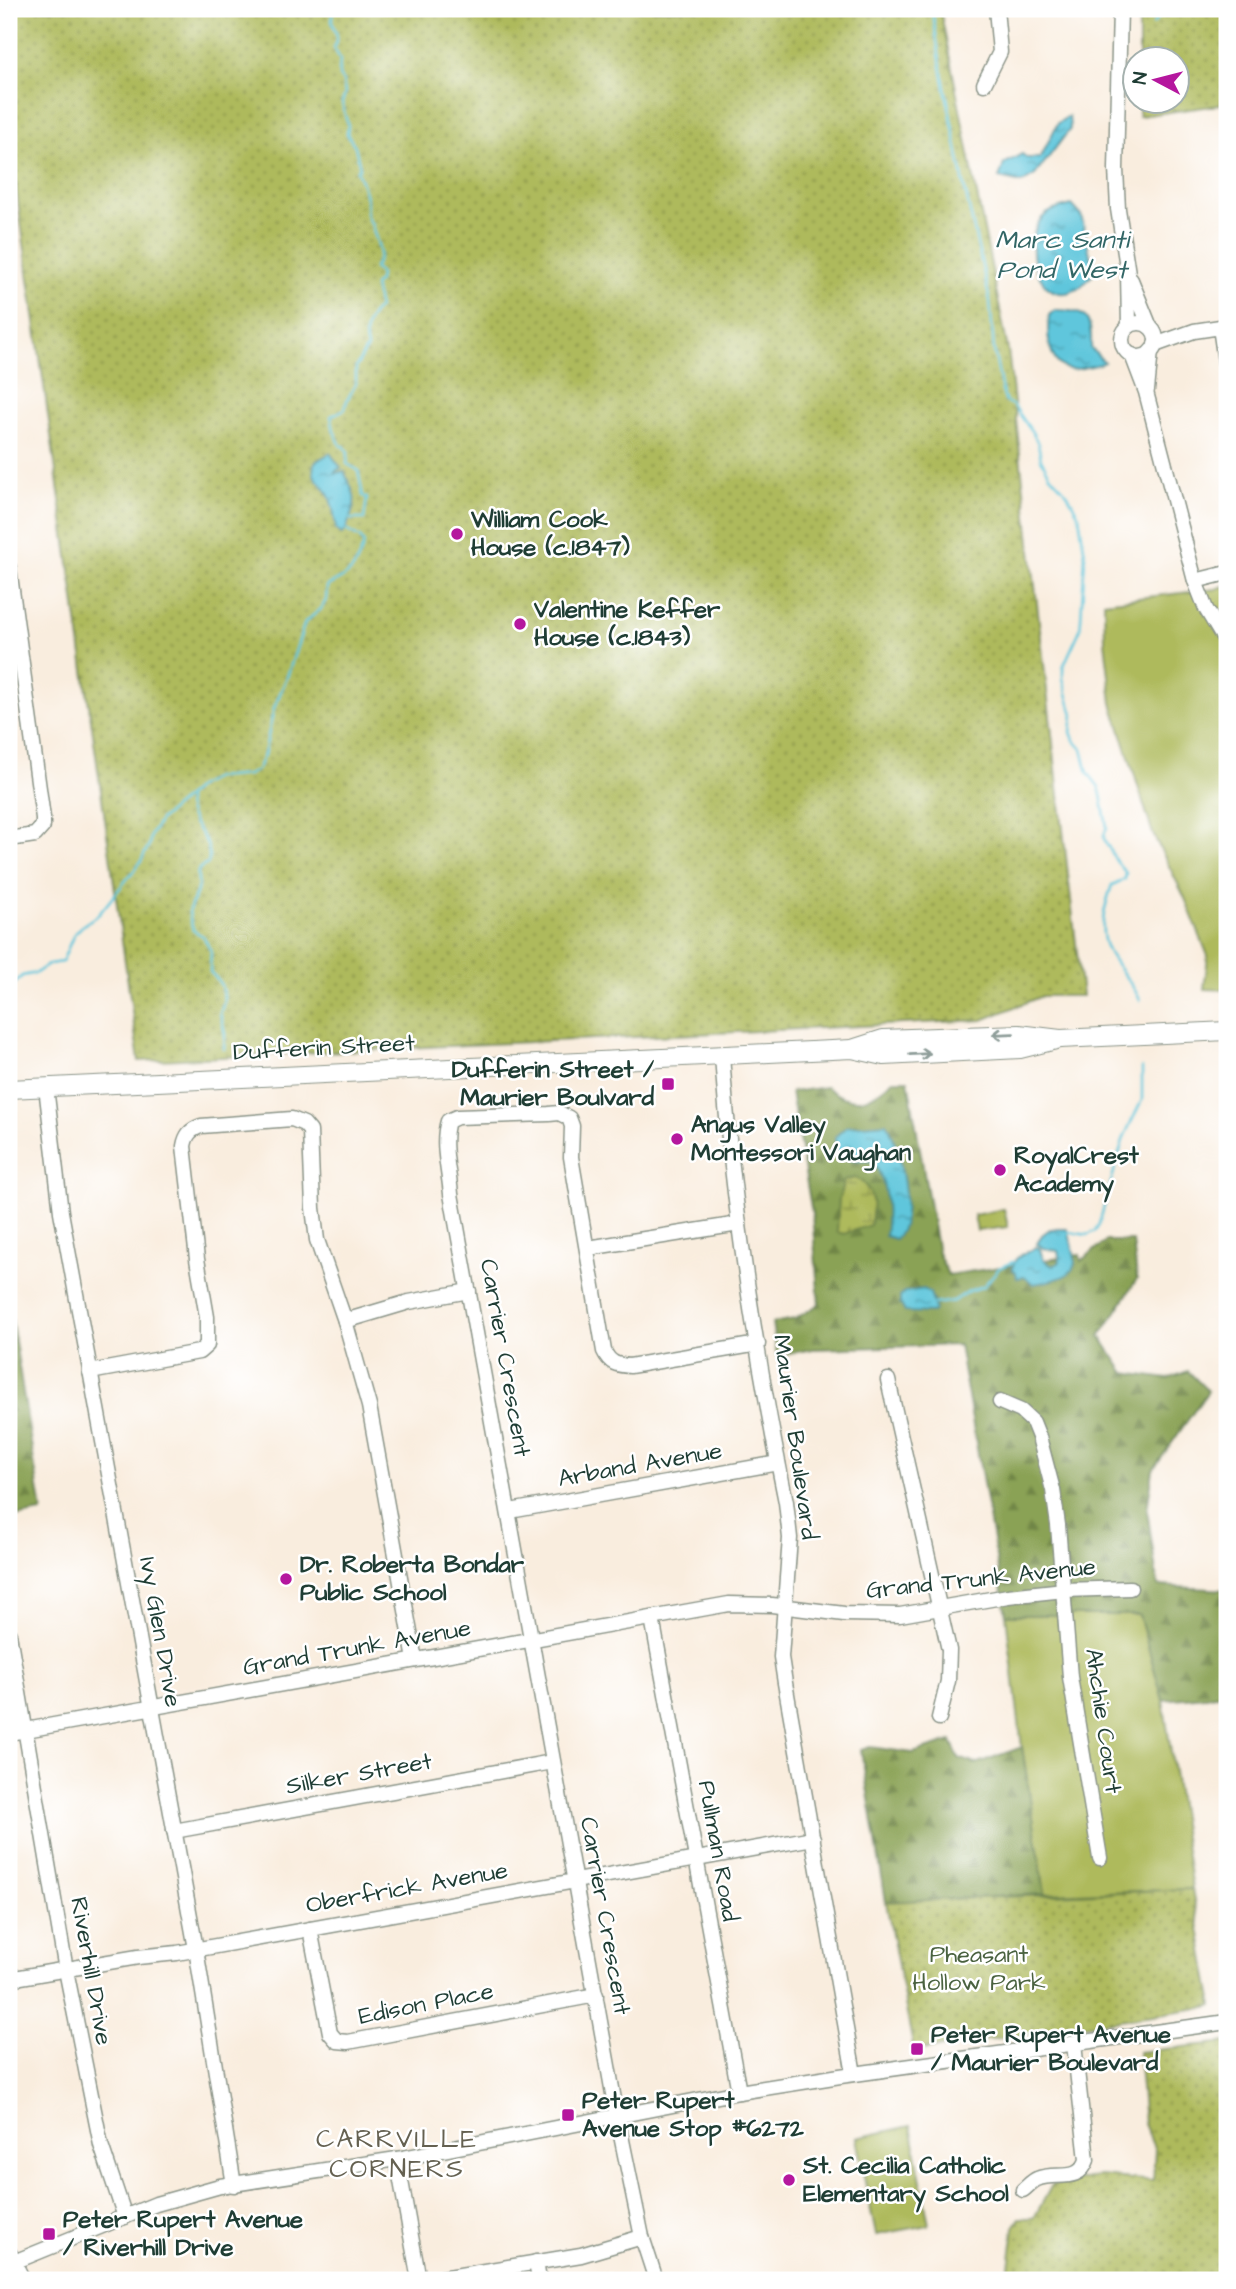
<svg xmlns="http://www.w3.org/2000/svg" width="1236" height="2289" font-family="'Architects Daughter',sans-serif">
<style>
.grass{fill:#aeba5c;stroke:#667c48;stroke-width:2}
.forest{fill:url(#forest-firs);stroke:#547044;stroke-width:2}
.wetland{fill:url(#wetland-marsh);stroke:#667c48;stroke-width:2}
.park{fill:url(#park-dots);stroke:#667c48;stroke-width:2}
.water{fill:url(#water-ripples);stroke:#3f8288;stroke-width:2}
.lines{fill:none;stroke-linecap:round;stroke-linejoin:round}
.stream{stroke:#5fc6dc;stroke-width:2.5}
.minor-casing{stroke:#8c9589;stroke-width:17}
.major-casing{stroke:#8c9589;stroke-width:20}
.minor{stroke:#fff;stroke-width:14}
.major{stroke:#fff;stroke-width:18}
.oneway{stroke:#8f9e9a}
.poi-dot{fill:#b5179e;stroke:#fff;stroke-width:2.5}
.labels{text-anchor:middle;dominant-baseline:central;stroke-width:5;stroke-linejoin:round;paint-order:stroke}
.poi-label{font-size:24px;font-weight:bold;fill:#1f3d34;stroke:#fff;text-anchor:start}
.street-label{font-size:24px;fill:#1f3d34;stroke:#fff}
.park-label{font-size:24px;fill:#4a6240;stroke:#fff}
.water-label{font-size:26px;font-style:italic;fill:#326666;stroke:#fff}
.neighbourhood-label{font-size:26px;letter-spacing:2px;fill:#656151;stroke:#fff}
</style>
<defs>
<pattern id="forest-firs" width="22" height="20" patternUnits="userSpaceOnUse" patternTransform="scale(1.75)"><rect width="22" height="20" fill="#8aa254"/><path d="M5 1l3.5 6h-7zM16 11l3.5 6h-7z" fill="#708546"/></pattern>
<pattern id="wetland-marsh" width="20" height="14" patternUnits="userSpaceOnUse" patternTransform="scale(1.75)"><rect width="20" height="14" fill="#aeba5c"/><path d="M1 5h8M5 5V1M11 12h8M15 12V8" fill="none" stroke="#8d984d"/></pattern>
<pattern id="park-dots" width="8" height="8" patternUnits="userSpaceOnUse" patternTransform="scale(1.75)"><rect width="8" height="8" fill="#aeba5c"/><path d="M2 2h.1M6 6h.1" fill="none" stroke="#8d984d" stroke-width="1.8" stroke-linecap="round"/></pattern>
<pattern id="water-ripples" width="26" height="14" patternUnits="userSpaceOnUse" patternTransform="scale(1.75)"><rect width="26" height="14" fill="#5fc6dc"/><path d="M2 4q2-2 4 0t4 0M15 11q2-2 4 0t4 0" fill="none" stroke="#4ea2b3"/></pattern>
</defs>
<rect width="100%" height="100%" fill="#fff"/>
<filter id="ink" filterUnits="userSpaceOnUse"><feTurbulence type="fractalNoise" baseFrequency=".0143" numOctaves="2"/><feDisplacementMap in="SourceGraphic" scale="14" xChannelSelector="R" yChannelSelector="G"/><feConvolveMatrix kernelMatrix="1 2 1 2 8 2 1 2 1" color-interpolation-filters="sRGB"/></filter>
<filter id="wash" filterUnits="userSpaceOnUse"><feTurbulence type="fractalNoise" baseFrequency=".00686" numOctaves="4" result="noise"/><feDisplacementMap in="SourceGraphic" scale="28" xChannelSelector="R" yChannelSelector="G"/><feGaussianBlur stdDeviation="1.57" result="paint"/><feColorMatrix in="noise" values="0 0 0 0 0 0 0 0 0 0 0 0 0 0 0 0 0 1.4 0 .05"/><feComposite in="paint" operator="in"/></filter>
<g filter="url(#wash)">
<rect width="100%" height="100%" fill="#f9edde"/>
<g class="grass">
<polygon points="1227,585 1227,990 1204,989 1208,956 1184,896 1153,834 1112,703 1105,641 1104,602 1216,589"/>
<polygon points="1004,1209 1008,1227 977,1231 974,1215"/>
<polygon points="1006,1615 1139,1615 1163,1700 1192,1889 1045,1894 1022,1747"/>
<polygon points="911,2126 929,2225 876,2235 856,2138"/>
</g>
<g class="forest">
<path d="M893 1080H908L938 1253 948 1275 1080 1255 1081 1261 1106 1241H1133L1137 1279 1100 1336 1125 1373 1168 1379 1188 1371 1208 1391 1153 1470 1147 1510 1158 1586 1227 1590V1694L1163 1700 1139 1615H1006L959 1345 812 1349 777 1356 772 1323 795 1319 819 1304 812 1213 791 1092 826 1087C853 1108 869 1102 893 1080Z"/>
<polygon points="9,1304 42,1512 9,1518"/>
<polygon points="951,1741 959,1758 975,1764 1022,1747 1045,1894 886,1902 861,1750 870,1747 913,1753"/>
</g>
<path class="wetland" d="M856 1178C874 1189 875 1205 870 1225L844 1234 837 1232 839 1199 844 1180Z"/>
<g class="park">
<polygon points="9,9 940,9 1008,350 1082,996 1042,996 983,1020 139,1061 9,137"/>
<polygon points="1139,9 1227,9 1227,104 1139,116 1139,102 1176,102 1176,60 1139,59"/>
<polygon points="1192,1889 1213,2006 914,2051 886,1902"/>
<polygon points="1227,2042 1227,2280 1002,2280 1008,2275 1014,2227 1020,2218 1034,2218 1052,2185 1100,2176 1153,2181 1155,2150 1144,2124 1138,2052"/>
</g>
<g class="water">
<polygon points="1069,116 1070,129 1035,175 1022,183 999,178 1004,164 1022,154 1027,158 1040,158 1058,123"/>
<path d="M1072 205 1081 215 1091 259 1099 267C1093 273 1088 282 1080 287 1039 315 1020 241 1042 218 1050 209 1062 208 1072 205Z"/>
<path d="M1055 310C1087 310 1092 317 1091 348L1104 362C1097 366 1090 366 1082 368 1050 377 1046 339 1049 315Z"/>
<path d="M330 453 341 468 335 471 336 473 344 471C353 492 359 496 350 518 347 525 348 529 342 534L336 530C335 518 333 507 329 496 324 482 308 480 315 462Z"/>
<path d="M887 1123C899 1145 917 1221 895 1239L885 1236C888 1211 888 1181 872 1161 851 1161 835 1163 835 1137L847 1126Z"/>
<path d="M1050 1229H1067L1069 1232C1070 1241 1075 1252 1075 1260 1076 1279 1047 1281 1034 1284L1024 1277 1017 1278 1016 1272 1013 1270C1012 1255 1025 1255 1036 1247L1040 1249C1042 1258 1045 1262 1053 1266L1060 1262 1058 1251 1043 1248 1037 1244 1042 1235Z"/>
<polygon points="923,1289 930,1293 935,1310 932,1313 905,1312 900,1303 900,1297 905,1292"/>
</g>
<g class="lines">
<g class="stream">
<path d="M333 9 332 21 337 36 334 48 340 59 339 75 343 81 345 93 342 103 348 126 347 134 355 146 360 168 357 170C360 179 364 188 366 198 369 208 362 215 372 224 375 244 386 249 374 268L380 274 379 281 374 286 379 308C366 317 363 334 367 348L356 367V384L347 400 345 409 331 416 334 431 341 446H344L348 452 347 464 358 470 363 496 367 498 364 519H350"/>
<path d="M932 9 941 67 966 194 990 301 994 350 1002 391 1006 402 1014 406 1032 432 1038 443 1041 459 1050 475 1067 493 1079 516 1085 555 1081 619 1080 630 1063 667V679L1073 715 1071 732 1074 740 1082 749 1088 773 1099 787 1101 795 1107 827 1104 835V839L1116 861 1126 873 1125 879 1112 885C1105 905 1098 929 1107 949 1116 968 1132 981 1140 1000"/>
<polyline points="1153,24 1165,9"/>
<path d="M187 796C184 825 216 838 208 864 193 869 199 874 198 886 194 909 183 902 194 931L203 936 211 951 210 972C223 983 228 997 220 1013L225 1034 224 1049"/>
<path d="M9 989 22 976 36 973 49 964 62 962 74 934 83 925 99 914 140 863 149 845 151 835 160 820 199 786 215 778 248 775 257 770 264 755 274 708 287 677 305 622 321 609 326 600 327 586C352 574 355 571 364 544L360 538 346 530"/>
<polyline points="1069,1232 1088,1235 1095,1231 1099,1224 1124,1137 1142,1100 1142,1068"/>
<polyline points="934,1304 954,1301 969,1291 984,1286 999,1268 1013,1262"/>
</g>
</g>
</g>
<g filter="url(#ink)">
<g class="lines">
<defs>
<g id="minor">
<polyline points="1120,9 1116,169 1118,209 1128,273 1129,326"/>
<polyline points="984,84 1000,52 996,9"/>
<polyline points="1131,280 1150,327"/>
<circle cx="1139" cy="340" r="17"/>
<polyline points="1220,327 1227,376"/>
<polyline points="1155,345 1194,331 1227,326"/>
<polyline points="1132,355 1146,392 1195,581 1206,609 1227,644"/>
<polyline points="1147,390 1151,351"/>
<polyline points="9,568 43,818 43,826 35,835 9,839"/>
<polyline points="1195,581 1227,573"/>
<path d="M722 1055C732 1205 756 1355 786 1502L790 1538 781 1657 785 1683 854 2074"/>
<polyline points="46,1087 61,1212 196,1949 234,2185"/>
<polyline points="588,1248 739,1224"/>
<polyline points="345,1321 409,1302 469,1291"/>
<path d="M90 1372 199 1352 207 1345V1317L197 1259 184 1146C186 1135 190 1130 201 1126L292 1119 304 1124 310 1131 313 1208 317 1240 345 1321 369 1406 415 1660"/>
<polyline points="888,1380 949,1650 948,1681 939,1718"/>
<polyline points="1000,1402 1021,1411 1033,1422 1039,1437 1053,1490 1058,1525 1070,1677 1100,1858"/>
<polyline points="510,1511 778,1463"/>
<polyline points="652,1618 739,2092"/>
<polyline points="9,1634 66,1970 101,2145 125,2217"/>
<polyline points="9,1733 729,1604 772,1605 844,1614 900,1615 1008,1596 1064,1590 1130,1588"/>
<polyline points="174,1831 552,1762"/>
<polyline points="310,1929 330,2033 337,2041 348,2042 596,1995"/>
<polyline points="9,1979 138,1957 177,1953 813,1838"/>
<polyline points="397,2159 419,2280"/>
<path d="M1023 2190C1027 2187 1032 2181 1037 2179 1055 2171 1079 2184 1087 2160L1074 2044"/>
<polyline points="9,2252 23,2280"/>
<polyline points="536,2262 539,2280"/>
<polyline points="9,2264 156,2204 220,2186 397,2159 739,2092 840,2076 1227,2022"/>
<polyline points="430,2280 581,2255 642,2237"/>
<path d="M656 2280 642 2237 617 2116 451 1194C449 1171 441 1143 448 1121L457 1117 549 1114 559 1113 569 1118 572 1126 571 1157 604 1351C610 1364 617 1365 630 1366L758 1344"/>
</g>
<g id="major">
<polyline points="852,1049 883,1039 1019,1034 1060,1039 1227,1031"/>
<polyline points="9,1089 852,1049 884,1056 1020,1049 1060,1039"/>
</g>
</defs>
<use href="#minor" class="minor-casing"/>
<use href="#major" class="major-casing"/>
<use href="#minor" class="minor"/>
<use href="#major" class="major"/>
</g>
<defs><path id="oneway-shaft" d="M-6 0H5M1.5-3L5.5 0L1.5 3" fill="none" stroke-width="1.6" stroke-linecap="round" stroke-linejoin="round" transform="scale(1.75)"/></defs>
<g class="oneway">
<use href="#oneway-shaft" transform="translate(1003 1034) rotate(178)"/>
<use href="#oneway-shaft" transform="translate(920 1054) rotate(-3)"/>
</g>
</g>
<g class="poi-dot">
<circle cx="457" cy="534" r="7"/>
<circle cx="520" cy="624" r="7"/>
<rect x="661" y="1077" width="14" height="14" rx="3.5"/>
<circle cx="677" cy="1139" r="7"/>
<circle cx="1000" cy="1170" r="7"/>
<circle cx="286" cy="1579" r="7"/>
<rect x="910" y="2042" width="14" height="14" rx="3.5"/>
<rect x="561" y="2108" width="14" height="14" rx="3.5"/>
<circle cx="789" cy="2180" r="7"/>
<rect x="42" y="2227" width="14" height="14" rx="3.5"/>
</g>
<g class="labels">
<g class="poi-label">
<text x="471" y="520">William Cook<tspan x="471" dy="28">House (c.1847)</tspan></text>
<text x="534" y="610">Valentine Keffer<tspan x="534" dy="28">House (c.1843)</tspan></text>
<text x="654" y="1070" text-anchor="end">Dufferin Street /<tspan x="654" dy="28">Maurier Boulvard</tspan></text>
<text x="691" y="1125">Angus Valley<tspan x="691" dy="28">Montessori Vaughan</tspan></text>
<text x="1014" y="1156">RoyalCrest<tspan x="1014" dy="28">Academy</tspan></text>
<text x="300" y="1565">Dr. Roberta Bondar<tspan x="300" dy="28">Public School</tspan></text>
<text x="931" y="2035">Peter Rupert Avenue<tspan x="931" dy="28">/ Maurier Boulevard</tspan></text>
<text x="582" y="2101">Peter Rupert<tspan x="582" dy="28">Avenue Stop #6272</tspan></text>
<text x="803" y="2166">St. Cecilia Catholic<tspan x="803" dy="28">Elementary School</tspan></text>
<text x="63" y="2220">Peter Rupert Avenue<tspan x="63" dy="28">/ Riverhill Drive</tspan></text>
</g>
<g class="street-label">
<text transform="translate(324 1048) rotate(-3)">Dufferin Street</text>
<text transform="translate(505 1358) rotate(80)">Carrier Crescent</text>
<text transform="translate(795 1437) rotate(82)">Maurier Boulevard</text>
<text transform="translate(640 1465) rotate(-10)">Arband Avenue</text>
<text transform="translate(981 1579) rotate(-6)">Grand Trunk Avenue</text>
<text transform="translate(160 1632) rotate(80)">Ivy Glen Drive</text>
<text transform="translate(357 1648) rotate(-10)">Grand Trunk Avenue</text>
<text transform="translate(1103 1721) rotate(82)">Ahchie Court</text>
<text transform="translate(359 1774) rotate(-10)">Silker Street</text>
<text transform="translate(718 1851) rotate(80)">Pullman Road</text>
<text transform="translate(407 1888) rotate(-10)">Oberfrick Avenue</text>
<text transform="translate(605 1916) rotate(80)">Carrier Crescent</text>
<text transform="translate(91 1971) rotate(80)">Riverhill Drive</text>
<text transform="translate(426 2004) rotate(-11)">Edison Place</text>
</g>
<g class="park-label">
<text x="979" y="1955">Pheasant<tspan x="979" dy="28">Hollow Park</tspan></text>
</g>
<g class="water-label">
<text x="1062" y="240">Marc Santi<tspan x="1062" dy="30">Pond West</tspan></text>
</g>
<g class="neighbourhood-label">
<text x="397" y="2139">CARRVILLE<tspan x="397" dy="30">CORNERS</tspan></text>
</g>
</g>
<rect width="1236" height="2289" fill="none" stroke="#fff" stroke-width="35"/>
<g transform="translate(1156 80) rotate(277)"><circle r="33" fill="#ffffff" stroke="#a5b1ae" stroke-width="2"/>
<path d="M0-5L12 26L0 18L-12 26Z" fill="#b5179e"/>
<text y="-10" font-size="19" font-weight="bold" text-anchor="middle" fill="#1f3d34">N</text>
</g>
</svg>
